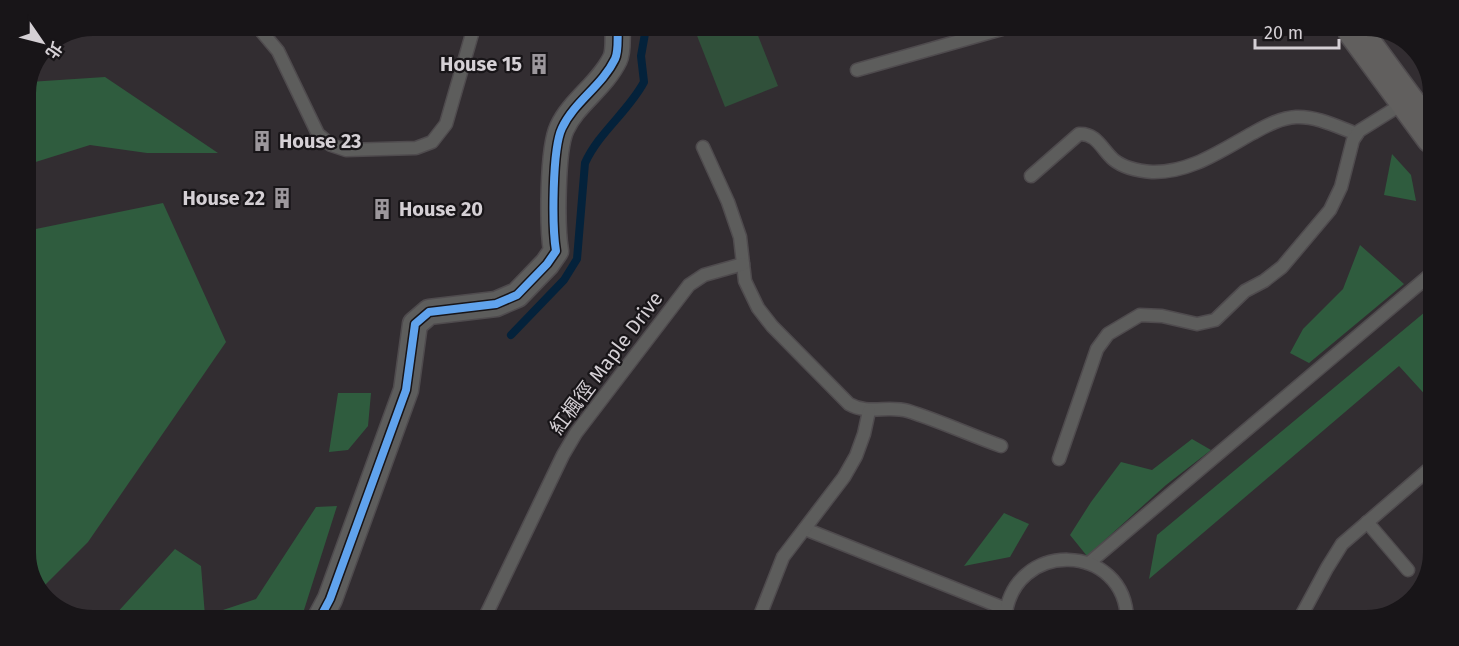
<svg xmlns="http://www.w3.org/2000/svg" width="1459" height="646" font-family="'Fira Sans','Noto Sans TC',sans-serif">
<style>
.green{fill:#30503a}
.forest{fill:#2f5c3e}
.lines{fill:none;stroke-linecap:round;stroke-linejoin:round}
.stream{stroke:#04223b;stroke-width:8}
.service-casing{stroke:#4f4b4e;stroke-width:15}
.minor-casing{stroke:#4f4b4e;stroke-width:27}
.secondary-casing{stroke:#4f4b4e;stroke-width:36}
.service{stroke:#5d5d5c;stroke-width:12}
.minor{stroke:#5d5d5c;stroke-width:24}
.secondary{stroke:#615f5e;stroke-width:33}
.cycleway-casing{stroke:#181518;stroke-width:11}
.cycleway{stroke:#60a3ed;stroke-width:8}
.labels{text-anchor:middle;dominant-baseline:central;stroke-width:4.5;stroke-linejoin:round;paint-order:stroke}
.poi-label{font-size:20px;font-weight:bold;fill:#d5d0d5;stroke:#181518;text-anchor:end}
.street-label{font-size:20px;fill:#d5d0d5;stroke:#181518}
</style>
<rect width="100%" height="100%" fill="#322d31"/>
<polygon class="green" points="694,28 755,28 778,86 725,107"/>
<g class="forest">
<polygon points="1412,47 1420,52 1433,89 1433,94 1416,61"/>
<polygon points="105,77 218,153 147,153 90,145 26,165 26,89 29,82"/>
<polygon points="1392,154 1411,175 1416,201 1384,195"/>
<polygon points="163,203 226,342 88,542 38,592 26,557 26,231"/>
<polygon points="1360,245 1404,284 1309,363 1290,353 1303,329 1343,289"/>
<polygon points="1431,307 1430,400 1399,366 1149,579 1157,535"/>
<polygon points="338,393 371,393 368,426 348,450 329,452"/>
<polygon points="1192,439 1211,450 1166,485 1087,556 1070,535 1091,502 1121,462 1152,470"/>
<polygon points="337,506 304,610 286,616 115,615 175,549 201,566 205,616 256,599 316,507"/>
<polygon points="1004,513 1029,524 1010,557 964,566"/>
</g>
<g class="lines">
<path class="stream" d="M511 335 564 280 577 259 585 163C599 132 628 112 644 82L641 56 646 28"/>
<defs>
<g id="service">
<polyline points="257,26 278,51 318,134 331,145 346,150 416,148 432,142 446,124 474,27"/>
<polyline points="857,70 1002,29"/>
<path d="M703 147 728 202 740 237 745 281 758 308 772 326 849 404C868 415 888 405 908 411 940 421 970 435 1001 446"/>
<path d="M1031 176 1079 134C1097 133 1102 150 1114 160 1124 168 1139 171 1152 172 1190 173 1222 150 1253 133 1266 126 1280 118 1296 117 1317 116 1338 127 1357 134"/>
<polyline points="1059,459 1097,349 1108,334 1140,315 1162,316 1197,324 1215,320 1245,291 1264,281 1282,267 1330,210 1341,187 1353,140 1359,131 1407,101"/>
<polyline points="1367,522 1408,570"/>
<polyline points="805,529 1006,609"/>
<polyline points="1089,563 1431,274"/>
<polyline points="485,617 563,455 576,433 689,285 704,275 743,264"/>
<polyline points="759,618 783,557 844,477 856,456 864,434 869,411"/>
<path d="M1005 619C1012 538 1126 542 1127 620"/>
<polyline points="1299,620 1327,568 1342,544 1429,469"/>
</g>
<path id="minor" d="M321 616 330 599 406 390 415 324 429 312 496 304 517 295 547 264 556 251C552 227 552 149 562 128 574 102 602 86 615 59 619 51 617 37 618 28"/>
<polyline id="secondary" points="1355,31 1433,137"/>
</defs>
<use href="#service" class="service-casing"/>
<use href="#minor" class="minor-casing"/>
<use href="#secondary" class="secondary-casing"/>
<use href="#service" class="service"/>
<use href="#minor" class="minor"/>
<use href="#secondary" class="secondary"/>
<defs>
<path id="cycleway" d="M321 616 330 599 406 390 415 324 429 312 496 304 517 295 547 264 556 251C552 227 552 149 562 128 574 102 602 86 615 59 619 51 617 37 618 28"/>
</defs>
<use href="#cycleway" class="cycleway-casing"/>
<use href="#cycleway" class="cycleway"/>
</g>
<defs>
<symbol id="building-bare" viewBox="-9 -9 18 18"><path d="M-4-6H4V6H1V3H-1V6H-4ZM-2.5-4.3h1.7v1.8h-1.7ZM.8-4.3h1.7v1.8H.8ZM-2.5-1h1.7V.8h-1.7ZM.8-1h1.7V.8H.8Z" fill="#9c979c" stroke="#181518" stroke-width="2.5" paint-order="stroke"/></symbol>
</defs>
<g fill-rule="evenodd">
<use href="#building-bare" x="524" y="49" width="30" height="30"/>
<use href="#building-bare" x="247" y="126" width="30" height="30"/>
<use href="#building-bare" x="267" y="183" width="30" height="30"/>
<use href="#building-bare" x="367" y="194" width="30" height="30"/>
</g>
<g class="labels">
<g class="poi-label">
<text x="522" y="64">House 15</text>
<text x="279" y="141" text-anchor="start">House 23</text>
<text x="265" y="198">House 22</text>
<text x="399" y="209" text-anchor="start">House 20</text>
</g>
<g class="street-label">
<text transform="translate(606 363) rotate(-53)">紅楓徑 Maple Drive</text>
</g>
</g>
<path d="M0 0H1459V646H0ZM93 36H1366A57 57 0 0 1 1423 93V553A57 57 0 0 1 1366 610H93A57 57 0 0 1 36 553V93A57 57 0 0 1 93 36Z" fill="#181518" fill-rule="evenodd"/>
<g transform="translate(42 42) rotate(125)" stroke="#181518" stroke-width="4.5" paint-order="stroke">
<path d="M0-4.5L10 22L0 15L-10 22Z" fill="#d5d0d5"/>
<text y="-9" font-size="16" font-weight="bold" text-anchor="middle" fill="#d5d0d5">北</text>
</g>
<path d="M1255 39v9h84v-9" fill="none" stroke="#d5d0d5" stroke-width="3"/>
<text x="1264" y="39" font-size="18" fill="#d5d0d5" stroke="#181518" stroke-width="4.5" paint-order="stroke">20 m</text>
</svg>
